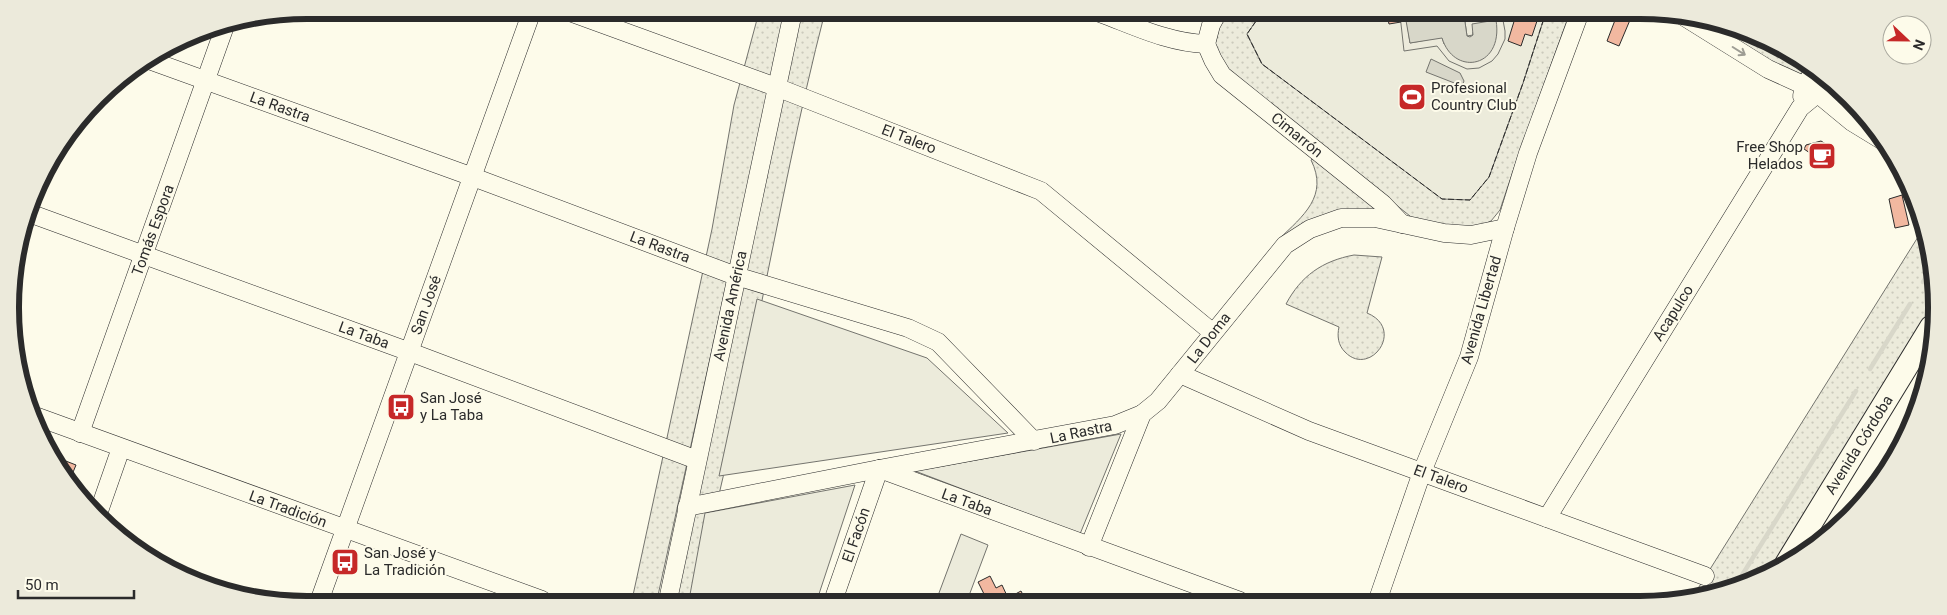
<svg xmlns="http://www.w3.org/2000/svg" width="1947" height="615" font-family="Roboto,sans-serif">
<style>
.grass{fill:url(#grass-dots);stroke:#74746e}
.green{fill:#ecebdb;stroke:#74746e}
.parking{fill:#eceadb;stroke:#74746e}
.water{fill:#d8d7c9;stroke:#74746e}
.lines{fill:none;stroke-linecap:round;stroke-linejoin:round}
.stream{stroke:#d8d7c9;stroke-width:4.5}
.building{fill:#f2b8a0;stroke:#2b2b2b}
.minor-casing{stroke:#2b2b2b;stroke-width:19}
.major-casing{stroke:#2b2b2b;stroke-width:24}
.minor{stroke:#fdfbea;stroke-width:18}
.major{stroke:#fdfbea;stroke-width:22}
.fence{stroke:#2b2b2b;stroke-width:1;stroke-dasharray:6 2.5;stroke-linecap:butt}
.oneway{stroke:#9e9d94}
.labels{text-anchor:middle;dominant-baseline:central;stroke-width:4;stroke-linejoin:round;paint-order:stroke}
.poi-label{font-size:15px;fill:#2b2b2b;stroke:#fdfbea;text-anchor:start}
.street-label{font-size:15px;fill:#2b2b2b;stroke:#fdfbea}
.rim{fill:none;stroke:#2b2b2b;stroke-width:6}
</style>
<defs>
<pattern id="grass-dots" width="8" height="8" patternUnits="userSpaceOnUse" patternTransform="scale(1.25)"><rect width="8" height="8" fill="#ecebdb"/><path d="M2 2h.1M6 6h.1" fill="none" stroke="#cbcabc" stroke-width="1.8" stroke-linecap="round"/></pattern>
</defs>
<rect width="100%" height="100%" fill="#fdfbea"/>
<g class="grass">
<polygon points="759,12 786,12 657,600 632,600 712,229 734,105"/>
<path d="M800 12H825C799 112 780 214 759 315 740 411 715 505 696 600H674Z"/>
<polygon points="1223,14 1261,14 1247,34 1262,64 1324,110 1470,200 1489,177 1523,83 1545,15 1569,15 1518,156 1500,210 1491,221 1474,229 1415,220 1231,73 1223,62 1215,44"/>
<polygon points="1698,16 1805,60 1887,142"/>
<path d="M1315 157 1383 211 1279 239C1303 216 1329 196 1311 160Z"/>
<polygon points="1923,229 1931,250 1931,327 1786,564 1771,574 1692,598"/>
<path d="M1354 255 1382 257 1367 313C1406 329 1370 378 1345 352 1338 345 1337 336 1339 327L1286 304C1301 276 1322 261 1354 255Z"/>
</g>
<g class="green">
<polygon points="1261,14 1545,15 1523,83 1489,177 1470,200 1442,199 1262,64 1247,34"/>
<polygon points="757,299 927,358 1008,433 719,476"/>
<polygon points="1121,434 1080,534 915,471"/>
<polygon points="855,485 817,600 689,600 705,513"/>
<polygon points="961,534 988,545 967,601 936,601"/>
</g>
<polygon class="parking" points="1400,15 1406,15 1410,43 1442,37 1444,44 1473,62 1473,32 1473,35 1467,36 1464,15 1502,15 1505,31 1505,39 1498,54 1492,61 1479,68 1467,69 1449,61 1437,46 1404,51"/>
<g class="water">
<path d="M1405 15H1464L1467 36 1470 37 1473 35 1472 24 1496 20C1504 68 1454 77 1442 38L1410 43Z"/>
<polygon points="1431,59 1460,73 1464,81 1462,86 1426,72"/>
</g>
<g class="lines">
<g class="stream">
<polyline points="1923,282 1931,269"/>
<polyline points="1870,369 1910,304"/>
<polyline points="1736,585 1856,391"/>
</g>
</g>
<g class="building">
<polygon points="1387,15 1400,15 1401,22 1389,24"/>
<polygon points="1516,15 1539,15 1532,36 1525,34 1521,46 1508,41"/>
<polygon points="1617,15 1630,20 1619,46 1607,41"/>
<polygon points="1821,141 1834,149 1825,163 1804,149 1806,145"/>
<polygon points="1902,195 1909,225 1895,228 1889,199"/>
<polygon points="53,456 76,465 69,482 60,473"/>
<polygon points="990,576 996,588 1002,585 1008,598 1021,591 1026,601 994,601 991,595 986,598 978,582"/>
</g>
<g class="lines">
<defs>
<g id="minor">
<polyline points="567,11 776,87 1041,191 1212,332"/>
<path d="M1100 13C1135 26 1169 43 1206 44"/>
<polyline points="1683,16 1768,69 1812,89 1852,122 1888,144"/>
<polyline points="1206,44 1213,60 1222,75 1383,204 1402,224"/>
<polyline points="1206,44 1211,25 1217,14"/>
<polyline points="149,60 473,177 736,276 908,328 938,342 1034,441"/>
<polyline points="1802,96 1804,86 1815,70"/>
<polyline points="29,213 410,352 697,460"/>
<polyline points="1180,374 1309,431 1705,576"/>
<polyline points="35,416 542,600"/>
<polyline points="80,433 225,26"/>
<polyline points="880,469 1240,601"/>
<polyline points="687,507 879,469 1115,425 1142,414"/>
<polyline points="99,511 121,448"/>
<polyline points="1547,518 1800,108 1817,94 1826,81"/>
<polyline points="1089,547 1142,414 1158,401 1285,245 1310,229 1341,218 1375,218 1444,233 1471,235 1505,228"/>
<polyline points="320,599 532,11"/>
<polyline points="668,600 793,12"/>
<polyline points="833,601 879,469"/>
<polyline points="1377,602 1422,472 1469,357 1505,228 1528,153 1579,15"/>
</g>
<polyline id="major" points="1786,564 1931,327"/>
</defs>
<use href="#minor" class="minor-casing"/>
<use href="#major" class="major-casing"/>
<use href="#minor" class="minor"/>
<use href="#major" class="major"/>
<polyline class="fence" points="1261,14 1247,34 1262,64 1442,199 1470,200 1489,177 1523,83 1545,15"/>
</g>
<defs><path id="oneway-shaft" d="M-6 0H5M1.5-3L5.5 0L1.5 3" fill="none" stroke-width="1.6" stroke-linecap="round" stroke-linejoin="round" transform="scale(1.25)"/></defs>
<use class="oneway" href="#oneway-shaft" transform="translate(1739 51) rotate(32)"/>
<defs>
<symbol id="stadium-square" viewBox="-11 -11 22 22"><rect x="-9" y="-9" width="18" height="18" rx="4" fill="#c62828" stroke="#fdfbea"/><path d="M0-5a6.5 5 0 1 0 0 10a6.5 5 0 1 0 0-10ZM-3.5-1.8h7v3.6h-7Z" fill="#fff"/></symbol>
<symbol id="cafe-square" viewBox="-11 -11 22 22"><rect x="-9" y="-9" width="18" height="18" rx="4" fill="#c62828" stroke="#fdfbea"/><path d="M-5.5-4.5H6V0H3Q3 3.5 0 3.5H-2.5Q-5.5 3.5-5.5 0ZM3-3.2v2h1.7v-2ZM-6 4.5H4V6H-6Z" fill="#fff"/></symbol>
<symbol id="bus-square" viewBox="-11 -11 22 22"><rect x="-9" y="-9" width="18" height="18" rx="4" fill="#c62828" stroke="#fdfbea"/><path d="M-5-6H5V4H4V6H2V4H-2V6H-4V4H-5ZM-3.5-4V0h7V-4ZM-3.5 1.2v1.5H-2V1.2ZM2 1.2v1.5H3.5V1.2Z" fill="#fff"/></symbol>
</defs>
<g fill-rule="evenodd">
<use href="#stadium-square" x="1396" y="81" width="32" height="32"/>
<use href="#cafe-square" x="1806" y="140" width="32" height="32"/>
<use href="#bus-square" x="385" y="391" width="32" height="32"/>
<use href="#bus-square" x="329" y="546" width="32" height="32"/>
</g>
<g class="labels">
<g class="poi-label">
<text x="1431" y="88">Profesional<tspan x="1431" dy="17">Country Club</tspan></text>
<text x="1803" y="147" text-anchor="end">Free Shop<tspan x="1803" dy="17">Helados</tspan></text>
<text x="420" y="398">San José<tspan x="420" dy="17">y La Taba</tspan></text>
<text x="364" y="553">San José y<tspan x="364" dy="17">La Tradición</tspan></text>
</g>
<g class="street-label">
<text transform="translate(280 107) rotate(20)">La Rastra</text>
<text transform="translate(1297 135) rotate(39)">Cimarrón</text>
<text transform="translate(909 139) rotate(21)">El Talero</text>
<text transform="translate(153 230) rotate(-70)">Tomás Espora</text>
<text transform="translate(660 247) rotate(21)">La Rastra</text>
<text transform="translate(426 305) rotate(-70)">San José</text>
<text transform="translate(730 306) rotate(-78)">Avenida América</text>
<text transform="translate(1481 310) rotate(-74)">Avenida Libertad</text>
<text transform="translate(1673 313) rotate(-58)">Acapulco</text>
<text transform="translate(364 335) rotate(20)">La Taba</text>
<text transform="translate(1209 338) rotate(-52)">La Doma</text>
<text transform="translate(1081 432) rotate(-12)">La Rastra</text>
<text transform="translate(1859 445) rotate(-58)">Avenida Córdoba</text>
<text transform="translate(1441 479) rotate(20)">El Talero</text>
<text transform="translate(967 502) rotate(20)">La Taba</text>
<text transform="translate(288 509) rotate(20)">La Tradición</text>
<text transform="translate(856 535) rotate(-71)">El Facón</text>
</g>
</g>
<path d="M0 0H1947V615H0ZM307 19H1640A288 288 0 0 1 1928 307V308A288 288 0 0 1 1640 596H307A288 288 0 0 1 19 308V307A288 288 0 0 1 307 19Z" fill="#eceadb" fill-rule="evenodd"/>
<path class="rim" d="M307 19H1640A288 288 0 0 1 1928 307V308A288 288 0 0 1 1640 596H307A288 288 0 0 1 19 308V307A288 288 0 0 1 307 19Z"/>
<g transform="translate(1907 40) rotate(112)"><circle r="24" fill="#fdfbea" stroke="#a9a89e"/>
<path d="M0-4L9 19L0 12L-9 19Z" fill="#c62828"/>
<text y="-8" font-size="14" font-weight="bold" text-anchor="middle" fill="#2b2b2b">N</text>
</g>
<path d="M18 590v8h116v-8" fill="none" stroke="#2b2b2b" stroke-width="2.5"/>
<text x="25" y="590" font-size="15" fill="#2b2b2b" stroke="#fdfbea" stroke-width="4" paint-order="stroke">50 m</text>
</svg>
